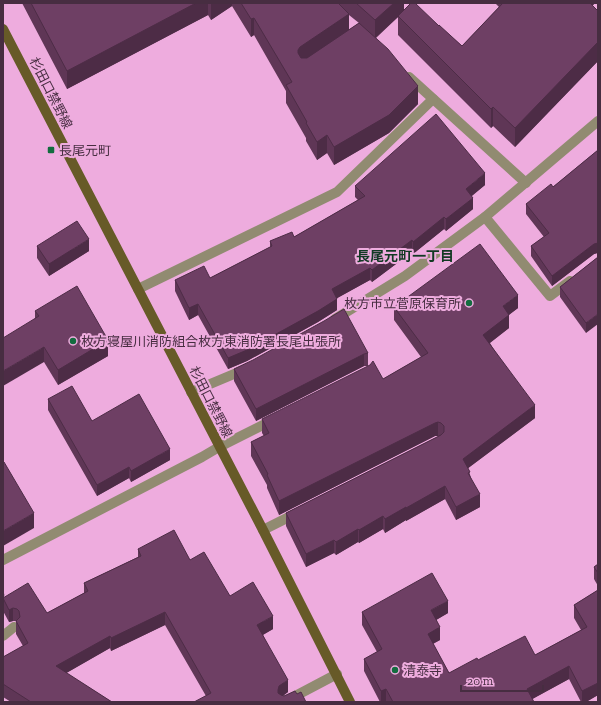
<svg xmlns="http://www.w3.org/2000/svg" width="601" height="705" font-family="'Zilla Slab','Noto Sans JP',serif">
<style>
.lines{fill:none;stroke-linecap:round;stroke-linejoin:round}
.path{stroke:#a17195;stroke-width:2.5;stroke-dasharray:2 2;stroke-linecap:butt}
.minor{stroke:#918b71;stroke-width:10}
.major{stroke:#675a28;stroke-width:10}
.wall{fill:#5f3656;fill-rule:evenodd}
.shaded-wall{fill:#4d2c46}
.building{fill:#6e3f64;stroke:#4d2c46}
.poi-dot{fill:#136c3f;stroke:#eeacde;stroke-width:1.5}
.labels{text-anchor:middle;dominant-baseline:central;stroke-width:4;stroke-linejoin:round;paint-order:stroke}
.street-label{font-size:13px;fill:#472d41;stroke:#eeacde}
.poi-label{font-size:13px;fill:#472d41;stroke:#eeacde;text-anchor:start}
.neighbourhood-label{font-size:14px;font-weight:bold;fill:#123923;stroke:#eeacde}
</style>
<rect width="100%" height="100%" fill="#eeacde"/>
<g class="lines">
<polyline class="path" points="3,594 5,599"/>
<g class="minor">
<polyline points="409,77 526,183"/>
<polyline points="485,217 550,296 570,281"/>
<polyline points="138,289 337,192 433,99"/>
<polyline points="335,319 405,276 485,217 598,121"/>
<polyline points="191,392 246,369"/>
<polyline points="263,530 297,513"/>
<polyline points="3,560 202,457 219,447 273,420"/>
<polyline points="3,636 14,627"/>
<polyline points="284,702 337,674"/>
</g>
<polyline class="major" points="3,29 263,530 350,702"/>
</g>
<g class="wall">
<path d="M22 3H404V11L439 26 462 46 499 7 495 3H595L592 6 598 11V61L515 147 493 126 491 128 398 35V17L376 38 418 104 389 133 334 165 327 153 317 160 306 141V138L286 103V91L254 35 251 37 232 6 211 20 208 15 67 89ZM349 15 359 23 349 30Z"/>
<polygon points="598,150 598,253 594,254 552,286 531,256 531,246 544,237 526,214 526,204 553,187"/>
<polygon points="485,185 471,196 473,209 446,231 444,229 413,254 412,252 372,282 370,280 337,298 337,310 318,322 247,361 228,369 198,315 189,320 175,291 175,280 210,278 270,247 270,241 294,237 358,200 355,197 355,186"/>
<polygon points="37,246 89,251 49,276 37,258"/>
<polygon points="598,257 586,333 560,297 560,287"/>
<polygon points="394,307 518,308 509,315 509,328 490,343 535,418 468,468 480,507 456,520 445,499 406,521 406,520 385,533 383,529 359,543 358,542 336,555 334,553 306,567 286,526 286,513 439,436 435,436 279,515 267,488 267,485 251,456 251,442 264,436 262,433 262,419 383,379 421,357 394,320"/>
<polygon points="35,311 108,356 58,385 44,362 35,319"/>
<polygon points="368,353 368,366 364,366 256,421 234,381 234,369"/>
<polygon points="48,399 170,460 131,482 129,478 97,496 48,410"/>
<polygon points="138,549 190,560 230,596 273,629 263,635 288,692 283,696 297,694 306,702 206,696 165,625 111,651 110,648 66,673 112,702 11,702 3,697 3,657 23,646 16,634 16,621 13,621 9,622 3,611 3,598 47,613 84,593 84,583 138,557"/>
<polygon points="598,564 598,586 594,579 594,567"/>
<polygon points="598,590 598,695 586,702 581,702 569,679 532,699 534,702 386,702 386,701 384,702 380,702 364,671 364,659 377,652 362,625 362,612 448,613 436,620 440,640 433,644 449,673 478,660 535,655 581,630 574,618 574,605"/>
</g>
<g class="shaded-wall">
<polygon points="196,3 208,3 208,15 67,89 67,71"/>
<polygon points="211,3 232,3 232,6 211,20"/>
<polygon points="394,3 404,3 404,13 398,16 398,17 375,38 375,20"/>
<polygon points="583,3 595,3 583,15"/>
<polygon points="349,14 349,32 300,65 298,53 298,50 300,47"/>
<polygon points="254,18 254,35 251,37 251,19"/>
<polygon points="598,42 598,61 515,147 515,128"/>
<polygon points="418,86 418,104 389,133 334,165 334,147"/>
<polygon points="493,107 493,126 491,128 491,109"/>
<polygon points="327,135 327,153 317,160 317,142"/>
<polygon points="485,173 485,185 466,201 466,189"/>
<polygon points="473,198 473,209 446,231 446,219"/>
<polygon points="444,217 444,229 413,254 413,242"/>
<polygon points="89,239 89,251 49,276 49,264"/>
<polygon points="412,240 412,252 372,282 372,270"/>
<polygon points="597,243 597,253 594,254 552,286 552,276 594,244"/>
<polygon points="370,268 370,280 332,301 332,289"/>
<polygon points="518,295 518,308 503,319 503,306"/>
<polygon points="337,299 337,310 318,322 247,361 228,369 228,358"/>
<polygon points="198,304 198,315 189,320 189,308"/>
<polygon points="598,314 598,324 586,333 586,323"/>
<polygon points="509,315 509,328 483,348 483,335"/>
<polygon points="108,340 108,356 58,385 58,370"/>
<polygon points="44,347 44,362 3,386 3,371"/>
<polygon points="364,354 364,366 256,421 256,409"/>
<polygon points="535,405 535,418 463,472 463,459"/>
<polygon points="438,422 438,436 435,436 279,515 279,501 435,423"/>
<polygon points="170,449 170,460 131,482 131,471"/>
<polygon points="129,467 129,478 97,496 97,485"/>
<polygon points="445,486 445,499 406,521 406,508"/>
<polygon points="480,494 480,507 456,520 456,507"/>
<polygon points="406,507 406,520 385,533 385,519"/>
<polygon points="34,513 34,528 3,546 3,531"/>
<polygon points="383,516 383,529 359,543 359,530"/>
<polygon points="358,529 358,542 336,555 336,542"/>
<polygon points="334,540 334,553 306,567 306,554"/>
<polygon points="448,601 448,613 431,623 431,610"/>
<polygon points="13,608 13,621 9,622 9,610"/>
<polygon points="165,612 165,625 111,651 111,638"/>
<polygon points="273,616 273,629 257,638 257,625"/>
<polygon points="440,627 440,640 428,646 428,634"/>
<polygon points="110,636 110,648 56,679 56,666"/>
<polygon points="569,666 569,679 527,702 527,689"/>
<polygon points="288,680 288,692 279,698 278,690 279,686"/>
<polygon points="598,683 598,695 586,702 582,702 582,691"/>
<polygon points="386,689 386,701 384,702 381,702 381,691"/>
</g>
<g class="building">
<polygon points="31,3 196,3 67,71"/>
<polygon points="241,3 338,3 349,14 300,47 298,50 298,53 301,58 307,58 359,23 388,49 418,86 389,115 334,147 327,135 317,142 306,123 307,122 286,85 292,82 254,18 251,19"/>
<polygon points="356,3 394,3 375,20"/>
<polygon points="411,3 415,3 439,26 439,25 462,46 503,3 590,3 598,11 598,42 515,128 493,107 491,109 398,16"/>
<polygon points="436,114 485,173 466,189 473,198 446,219 444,217 413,242 412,240 372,270 370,268 332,289 337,299 318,311 247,350 228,358 198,304 189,308 175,280 204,266 210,278 272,246 270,241 292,232 294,237 365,196 355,186"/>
<polygon points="598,150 598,243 594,244 552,276 531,246 549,233 526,204 551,184 553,187"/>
<polygon points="77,221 89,239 49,264 37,246"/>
<polygon points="480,244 518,295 503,306 509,315 483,335 535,405 463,459 470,472 468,473 480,494 456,507 445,486 406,508 406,507 385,519 383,516 359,530 358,529 336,542 334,540 306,554 286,513 441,435 444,432 444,426 441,423 438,422 435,423 279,501 267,475 268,474 251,442 269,433 262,419 370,365 373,361 383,379 428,353 394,307"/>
<polygon points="598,257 598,314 586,323 560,287"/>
<polygon points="77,286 108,340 58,370 44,347 3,371 3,338 39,316 35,311"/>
<polygon points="344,309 368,353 364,354 256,409 234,369 253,360 324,321"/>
<polygon points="72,386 92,421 139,394 170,449 131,471 129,467 97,485 48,399"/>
<polygon points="3,462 4,462 34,513 3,531"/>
<polygon points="174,530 190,560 204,552 230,596 253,582 273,616 257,625 288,680 279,686 278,690 278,693 281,695 284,696 295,691 297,694 301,692 306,702 194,702 211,693 165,612 111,638 110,636 56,666 112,702 31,702 3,684 3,657 28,643 16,621 20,617 19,611 17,609 13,608 9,610 3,598 28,583 47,613 88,591 84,583 141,556 138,549"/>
<polygon points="598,564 598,573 594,567"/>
<polygon points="432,573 448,601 431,610 440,627 428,634 449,673 477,658 478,660 525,636 535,655 587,627 574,605 598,590 598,683 582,691 569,666 527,689 534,702 393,702 386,689 381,691 364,659 382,649 362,612"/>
</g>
<g class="poi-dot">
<rect x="47" y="146" width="8" height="8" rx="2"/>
<circle cx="469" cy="303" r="4"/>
<circle cx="73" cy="341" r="4"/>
<circle cx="395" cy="670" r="4"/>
</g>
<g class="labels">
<g class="street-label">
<text transform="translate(51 93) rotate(63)">杉田口禁野線</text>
<text transform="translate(211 402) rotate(63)">杉田口禁野線</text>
</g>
<g class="poi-label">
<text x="59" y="150">長尾元町</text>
<text x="461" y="303" text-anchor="end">枚方市立菅原保育所</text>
<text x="81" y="341">枚方寝屋川消防組合枚方東消防署長尾出張所</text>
<text x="403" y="670">清泰寺</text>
</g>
<g class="neighbourhood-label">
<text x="405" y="256">長尾元町一丁目</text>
</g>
</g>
<rect width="601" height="705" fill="none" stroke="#472d41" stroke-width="8"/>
<path d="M461 685v6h82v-6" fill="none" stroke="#472d41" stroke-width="2"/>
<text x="467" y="685" font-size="12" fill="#472d41" stroke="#eeacde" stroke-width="3" paint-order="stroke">20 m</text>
</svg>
